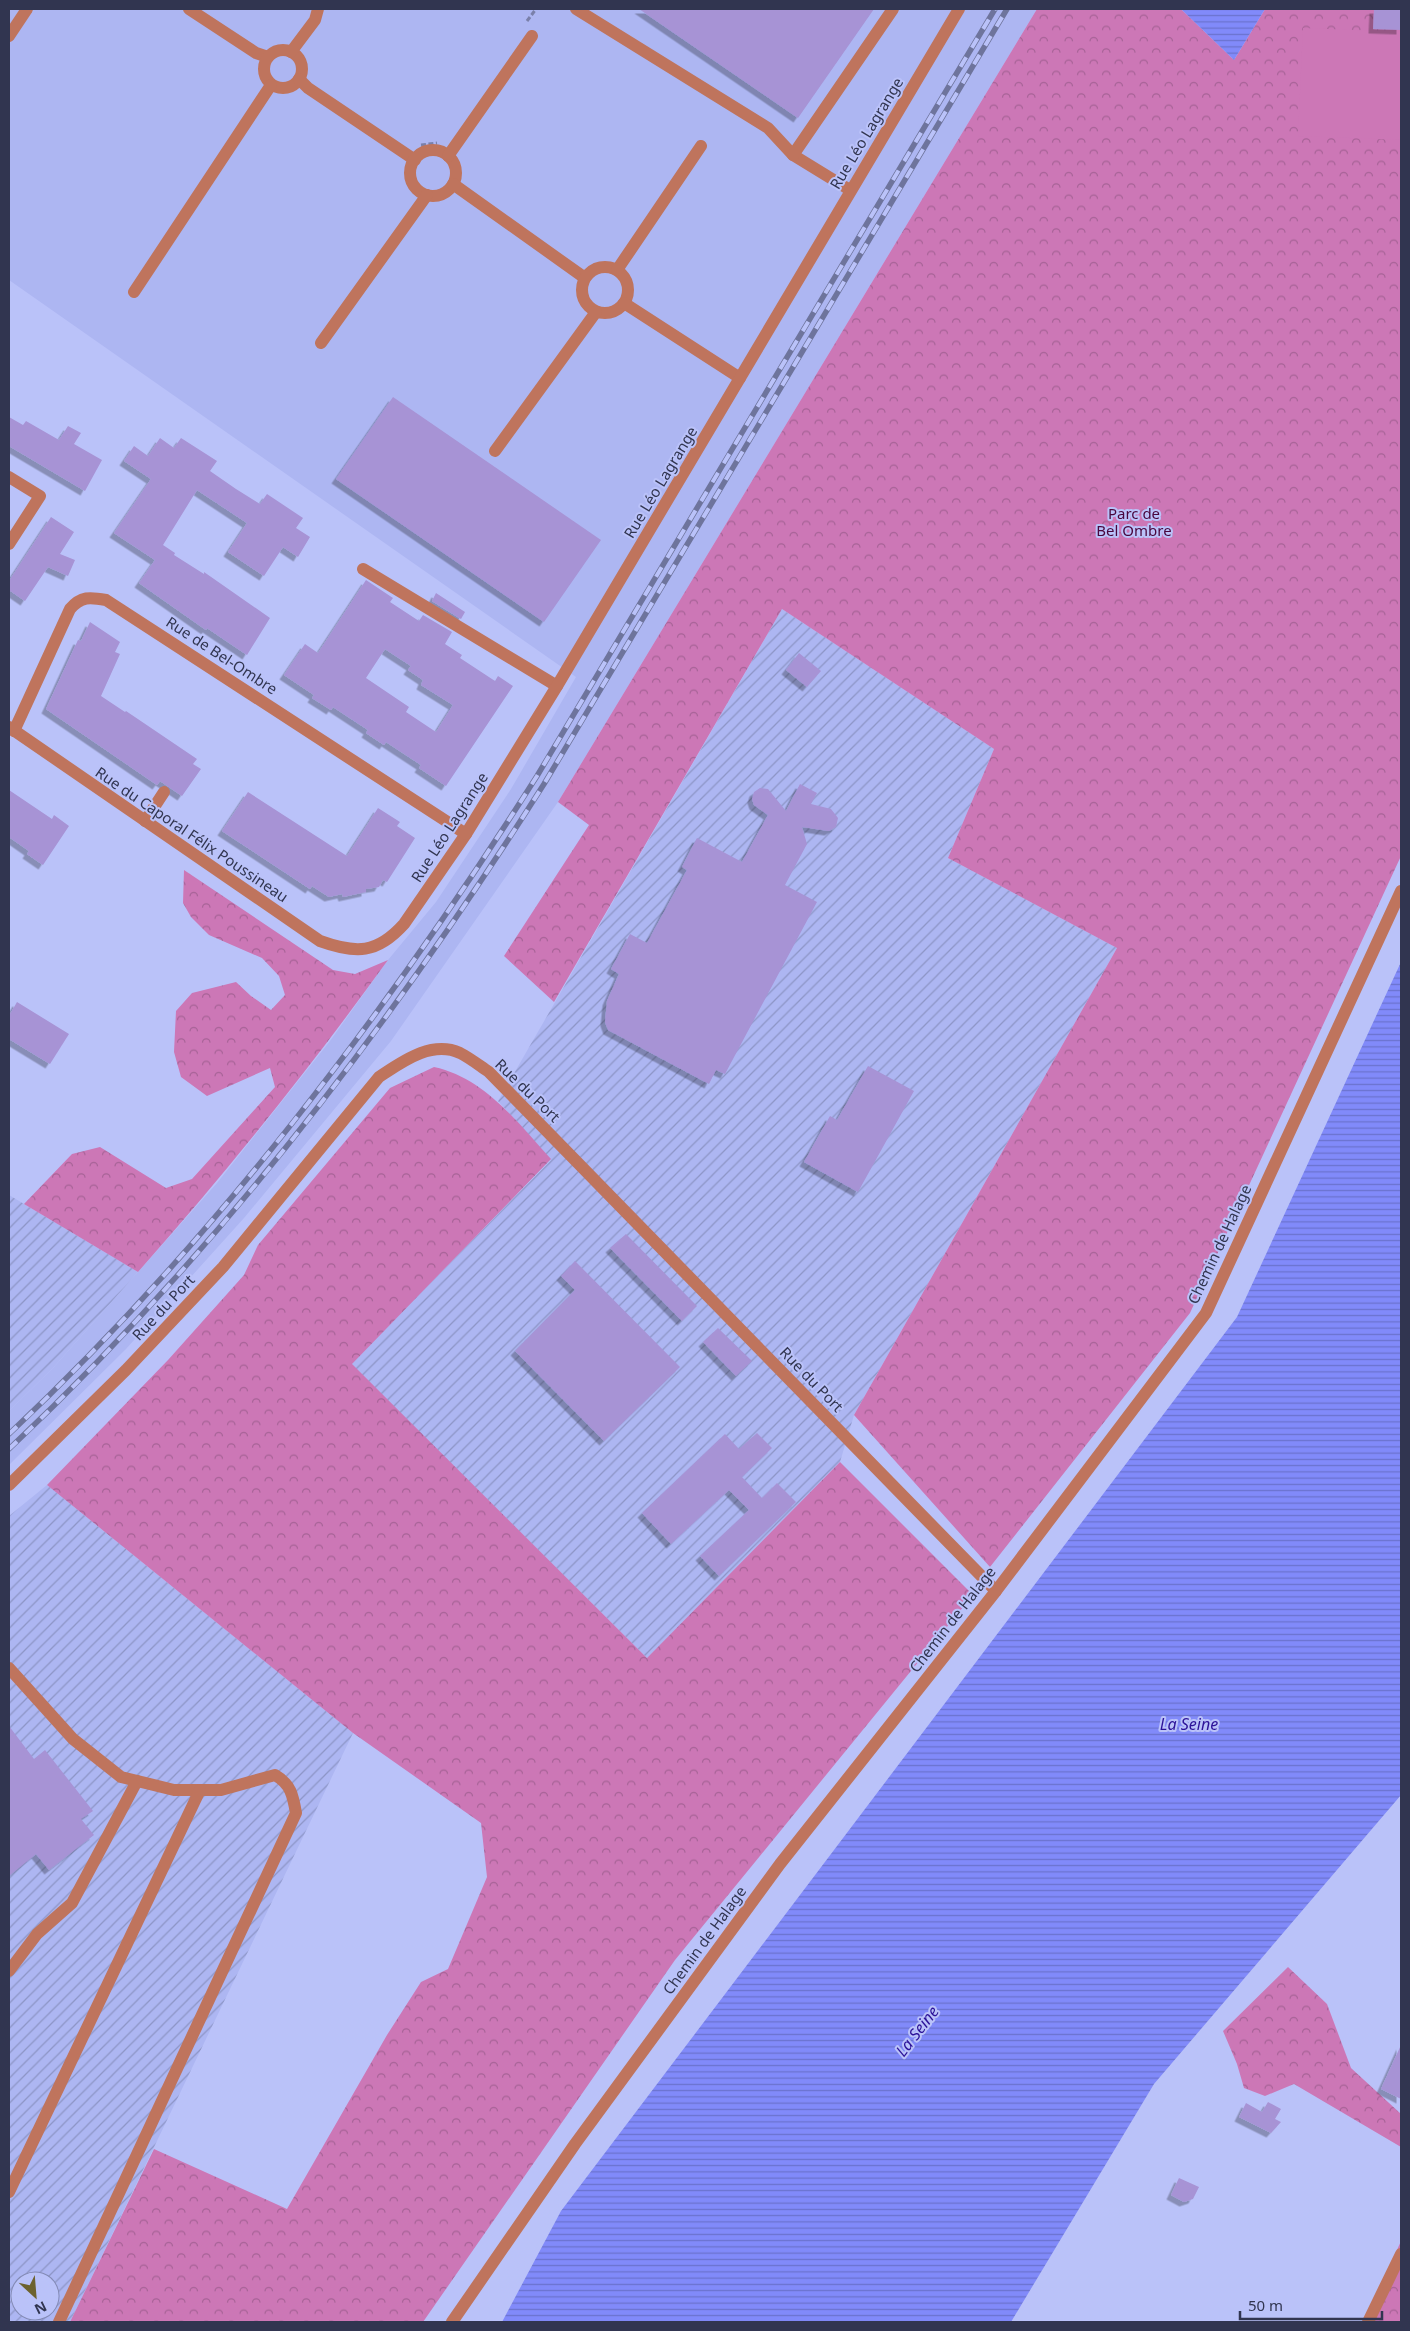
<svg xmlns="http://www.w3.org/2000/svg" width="1410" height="2331" font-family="'Noto Sans',sans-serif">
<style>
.built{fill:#adb6f2}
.industrial{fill:url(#industrial-furrows);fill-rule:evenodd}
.forest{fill:url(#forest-crowns)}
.pitch{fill:#cc77b6}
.water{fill:url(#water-rules)}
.building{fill:#a793d5;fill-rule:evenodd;filter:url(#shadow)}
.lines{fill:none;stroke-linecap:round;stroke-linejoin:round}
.path{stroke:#7a80aa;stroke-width:3;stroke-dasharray:5 2.5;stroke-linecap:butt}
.minor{stroke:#bf745d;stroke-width:12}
.rail-casing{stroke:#6e749c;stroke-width:5.5}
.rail{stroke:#bac2f9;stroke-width:4;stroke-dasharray:11;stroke-linecap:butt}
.labels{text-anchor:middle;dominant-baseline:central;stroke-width:4;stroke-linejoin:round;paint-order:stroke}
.street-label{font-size:15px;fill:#313550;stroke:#bac2f9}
.park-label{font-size:15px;fill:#4a063d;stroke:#bac2f9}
.water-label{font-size:16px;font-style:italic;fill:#2d1399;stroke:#bac2f9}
</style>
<defs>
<pattern id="industrial-furrows" width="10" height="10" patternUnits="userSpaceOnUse" patternTransform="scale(1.25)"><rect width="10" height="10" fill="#adb6f2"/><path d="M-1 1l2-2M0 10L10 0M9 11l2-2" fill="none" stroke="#8d95c6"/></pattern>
<pattern id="forest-crowns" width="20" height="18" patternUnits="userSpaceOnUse" patternTransform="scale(1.25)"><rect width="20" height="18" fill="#cc77b6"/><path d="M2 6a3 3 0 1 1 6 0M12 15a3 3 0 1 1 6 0" fill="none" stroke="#a66296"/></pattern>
<pattern id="water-rules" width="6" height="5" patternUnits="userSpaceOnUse" patternTransform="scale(1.25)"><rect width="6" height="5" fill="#818afa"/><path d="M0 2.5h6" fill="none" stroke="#6a72cd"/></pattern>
<filter id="shadow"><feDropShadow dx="-4.5" dy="4.5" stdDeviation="0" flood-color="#0004"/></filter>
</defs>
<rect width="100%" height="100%" fill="#bac2f9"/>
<polygon class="built" points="9,9 1037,9 558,802 391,1041 244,1218 126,1349 9,1465 9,1411 53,1368 217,1183 330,1041 388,960 436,902 511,789 576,677 9,280"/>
<g class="industrial">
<polygon points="782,609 994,749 948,858 1117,948 854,1415 840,1462 647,1658 351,1364 551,1160 498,1101"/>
<polygon points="9,1195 138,1272 53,1368 9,1411"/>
<path d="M47 1485 353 1733 70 2322H9V1516ZM20 2281H50V2311H20Z"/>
</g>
<g class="forest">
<polygon points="1037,9 1181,9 1234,60 1265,9 1401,9 1401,856 1190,1313 990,1567 854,1415 1117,948 948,858 994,749 782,609 554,1002 504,956 589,825 558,802"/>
<path d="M184 870 333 970 355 974 388 960C310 1068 227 1172 138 1272L24 1204 72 1154 100 1147 166 1188 192 1179 275 1087 270 1068 207 1096 181 1077 174 1052 176 1011 192 993 236 982 251 996 271 1010 285 995 279 976 262 958 209 935 191 917 183 903Z"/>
<path d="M434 1067C485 1078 518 1123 551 1159L352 1364 647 1658 840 1462 973 1595 675 1960 423 2322H70L154 2149 287 2209 387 2035 421 1982 448 1969 487 1877 481 1823 353 1733 47 1485 168 1360 244 1275 258 1245 390 1088Z"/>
<polygon points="1288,1967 1327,2004 1351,2068 1401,2114 1401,2147 1294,2084 1265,2096 1244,2088 1237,2064 1223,2031"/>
<polygon points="1401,2241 1401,2322 1365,2322"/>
</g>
<polygon class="pitch" points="1303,28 1401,32 1401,140 1298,136"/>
<g class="water">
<polygon points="1181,9 1265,9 1234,60"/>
<polygon points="1401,962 1401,1795 1154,2084 1011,2322 502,2322 561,2211 1237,1317"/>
</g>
<g class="building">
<polygon points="639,9 874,9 798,118"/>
<polygon points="1374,9 1401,9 1401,30 1373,29"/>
<polygon points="393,397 601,540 544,622 336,479"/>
<polygon points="9,417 23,425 26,421 59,440 68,426 81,433 74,444 102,460 85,491 9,446"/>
<polygon points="160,438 174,448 181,438 217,461 210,471 236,489 260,504 267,494 303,518 296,528 310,537 298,557 283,547 264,576 228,552 247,523 197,490 163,545 175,553 174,555 204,574 204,572 270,618 247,655 207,628 206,630 139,583 155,560 114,533 151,479 124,461 134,446 148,456"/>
<polygon points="51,517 74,532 60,554 75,560 68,576 48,567 25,601 9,590 9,581"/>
<path d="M366 580 393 598 390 602 419 621 423 615 452 632 445 644 462 655 460 658 495 681 498 676 513 686 446 786 419 768 421 765 386 742 384 745 366 733 368 730 333 707 331 710 312 698 314 695 284 675 305 644 318 653ZM385 649 411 666 408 670 423 680 421 685 453 705 436 732 406 712 409 707 366 678Z"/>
<polygon points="436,593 465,612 461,619 432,601"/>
<polygon points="90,622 120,642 115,652 120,654 101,696 125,712 126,711 197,759 193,764 201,769 182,796 160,781 157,785 46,709 78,640 81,641"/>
<polygon points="799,653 821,671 807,687 786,670"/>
<polygon points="800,784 817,793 811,804 831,809 838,818 836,827 829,831 802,827 807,844 785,885 817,902 725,1074 716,1070 709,1084 608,1030 605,1022 607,1001 619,974 611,969 630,934 647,943 687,870 682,867 697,838 742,862 768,815 754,805 752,799 754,792 760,788 768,789 786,811"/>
<polygon points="9,790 52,819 54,815 69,826 43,865 27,854 29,851 9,837"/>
<polygon points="248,792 347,856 378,808 400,822 397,826 415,838 387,882 383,880 379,887 366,889 366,892 343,897 342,894 329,897 312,886 310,889 222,831"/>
<polygon points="17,1002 69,1034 50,1064 9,1039 9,1016"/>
<polygon points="868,1066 914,1091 858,1192 804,1162 830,1116 837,1120"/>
<polygon points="626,1234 697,1306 682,1321 610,1248"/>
<polygon points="575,1261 680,1367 604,1441 515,1351 575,1290 561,1276"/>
<polygon points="718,1328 752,1361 736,1376 703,1342"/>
<polygon points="757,1433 772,1448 742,1477 762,1498 777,1483 796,1502 719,1576 700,1556 749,1510 729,1490 671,1544 642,1513 725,1434 739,1449"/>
<polygon points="9,1726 34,1759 45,1750 93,1811 81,1819 94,1835 49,1870 36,1854 9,1876"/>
<polygon points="1401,2045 1401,2099 1381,2089"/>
<polygon points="1268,2102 1281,2109 1275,2119 1281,2122 1271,2133 1239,2117 1246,2103 1262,2112"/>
<polygon points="1179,2178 1199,2187 1193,2199 1184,2202 1171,2195"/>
</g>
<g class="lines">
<g class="path">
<polyline points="527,21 536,9"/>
<polyline points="421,145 437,143"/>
</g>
<g class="minor">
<polyline points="189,9 256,53 268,57"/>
<polyline points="576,9 768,128 793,155 850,190"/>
<polyline points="9,36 27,9"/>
<circle cx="283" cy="69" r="19"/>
<polyline points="291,52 315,20 318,9"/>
<polyline points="299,79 308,88 415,160"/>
<circle cx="433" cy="173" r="23"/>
<polyline points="793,155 893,9"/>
<polyline points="448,156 532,36"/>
<polyline points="453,184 585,278"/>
<circle cx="605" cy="290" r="23"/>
<polyline points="617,270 701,146"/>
<polyline points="134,292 271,85"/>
<polyline points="624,303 740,378"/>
<polyline points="321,343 427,195"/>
<polyline points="495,451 596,312"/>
<polyline points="9,477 40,496 9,544"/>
<polyline points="363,569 557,686"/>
<path d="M9 727 320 941C356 954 377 954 404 924L466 834 557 686 959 9"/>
<path d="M14 731 70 609C81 596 90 597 106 600L466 834"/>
<polyline points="145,821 164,792"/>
<path d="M9 1485 126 1370 223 1267 379 1077C402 1062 431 1040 460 1053 470 1058 480 1066 489 1072L996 1591"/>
<path d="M9 1668 73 1739 121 1777 174 1790H221L275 1775C291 1784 293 1796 296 1813L59 2322"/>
<polyline points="9,1971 37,1934 72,1903 137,1781"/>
<polyline points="9,2192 200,1790"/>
<polyline points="452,2322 575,2144 780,1864 996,1591 1206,1313 1401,891"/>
<polyline points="1368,2322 1401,2254"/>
</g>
<defs>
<g id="rail">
<path d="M9 1434C214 1241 386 1014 537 776L995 9"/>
<path d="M9 1449C216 1254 392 1024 544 784L1007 9"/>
</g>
</defs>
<use href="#rail" class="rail-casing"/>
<use href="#rail" class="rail"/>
</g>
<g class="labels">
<g class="street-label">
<text transform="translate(866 133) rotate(-59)">Rue Léo Lagrange</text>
<text transform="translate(660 482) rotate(-59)">Rue Léo Lagrange</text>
<text transform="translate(222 655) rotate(33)">Rue de Bel-Ombre</text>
<text transform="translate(449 827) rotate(-57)">Rue Léo Lagrange</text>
<text transform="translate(192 834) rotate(34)">Rue du Caporal Félix Poussineau</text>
<text transform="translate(528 1090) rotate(44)">Rue du Port</text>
<text transform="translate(1219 1244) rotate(-65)">Chemin de Halage</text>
<text transform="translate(163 1307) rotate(-47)">Rue du Port</text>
<text transform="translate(812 1379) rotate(46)">Rue du Port</text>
<text transform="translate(952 1619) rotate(-52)">Chemin de Halage</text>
<text transform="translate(704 1940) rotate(-54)">Chemin de Halage</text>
</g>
<g class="park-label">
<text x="1134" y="513">Parc de<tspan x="1134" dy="17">Bel Ombre</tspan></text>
</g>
<g class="water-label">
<text x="1189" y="1724">La Seine</text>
<text transform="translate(917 2031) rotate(-52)">La Seine</text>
</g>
</g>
<rect width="1410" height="2331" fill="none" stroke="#313550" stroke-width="20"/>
<g transform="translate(35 2296) rotate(154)"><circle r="24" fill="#bac2f9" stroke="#838ab5"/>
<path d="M0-4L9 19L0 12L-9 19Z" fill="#6d622f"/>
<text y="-8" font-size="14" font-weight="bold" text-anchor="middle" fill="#313550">N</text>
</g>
<path d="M1240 2311v8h142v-8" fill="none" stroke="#313550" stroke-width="2.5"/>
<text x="1248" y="2311" font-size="15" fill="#313550" stroke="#bac2f9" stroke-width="4" paint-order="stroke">50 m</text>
</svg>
